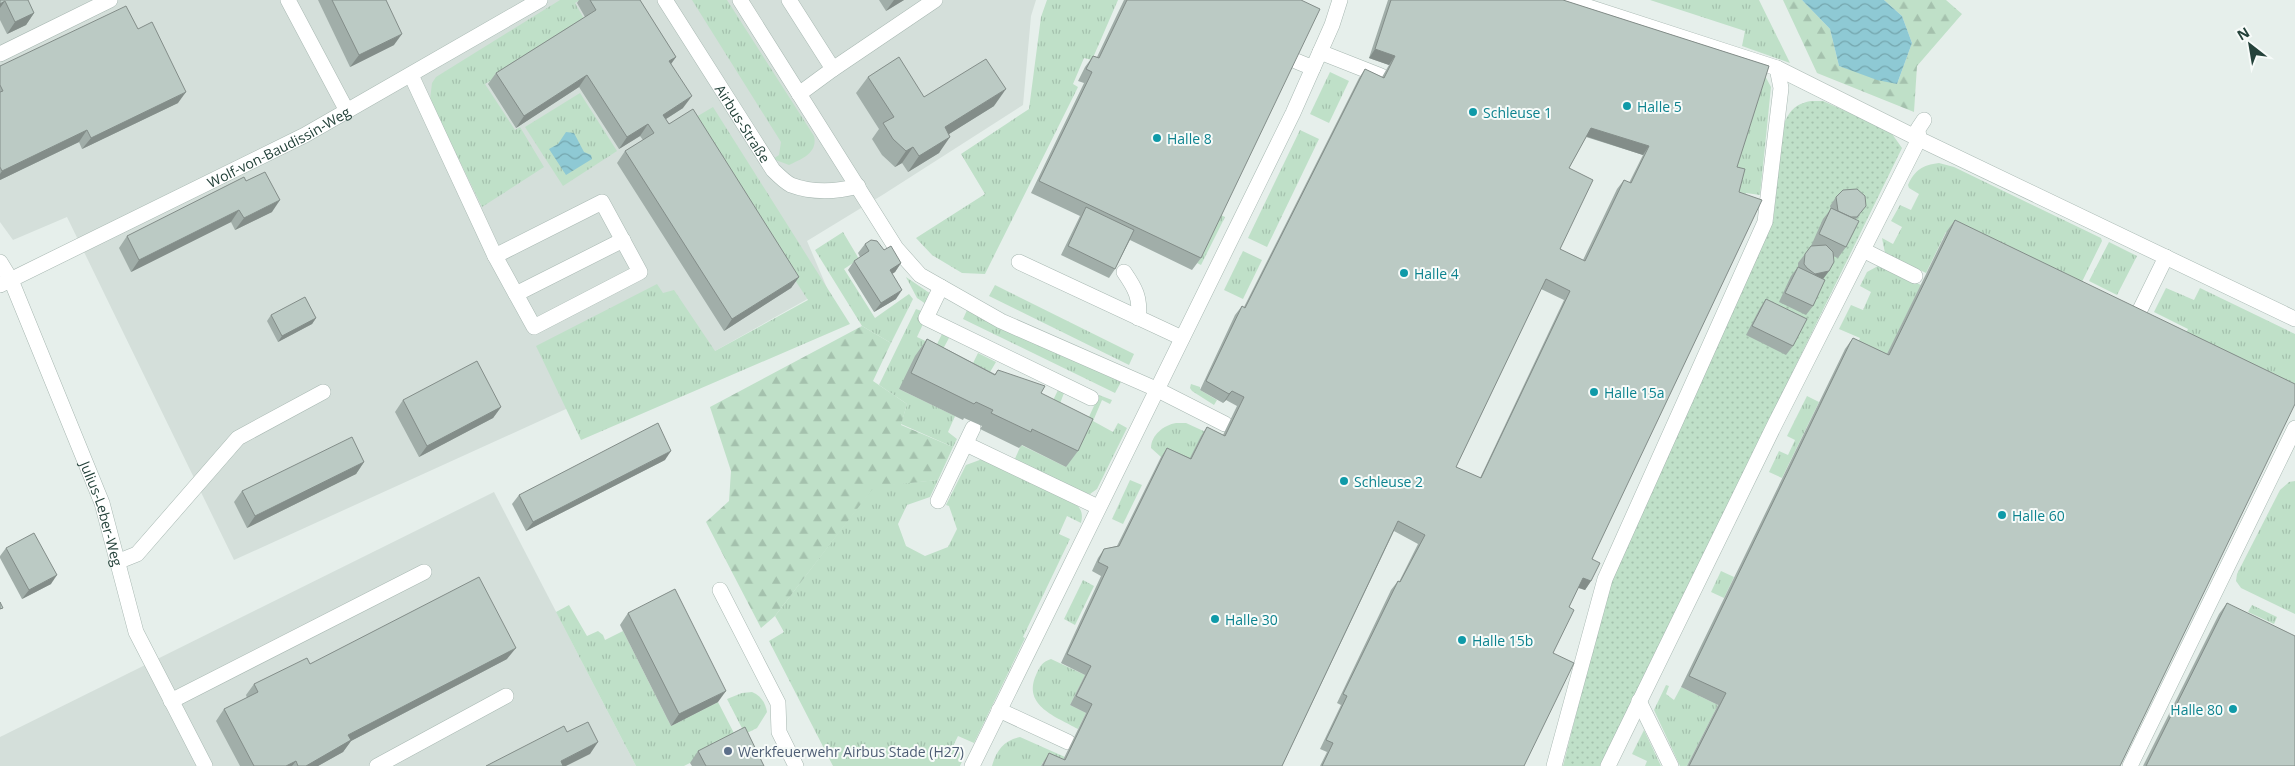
<svg xmlns="http://www.w3.org/2000/svg" width="2295" height="766" font-family="'Open Sans',sans-serif">
<style>
.built{fill:#d4dfda}
.grass{fill:url(#grass-tufts)}
.forest{fill:url(#forest-firs)}
.garden{fill:url(#garden-dots)}
.water{fill:url(#water-waves)}
.lines{fill:none;stroke-linecap:round;stroke-linejoin:round}
.minor-casing{stroke:#a8b8b2;stroke-width:16}
.minor{stroke:#fff;stroke-width:15}
.wall{fill:#a1aea9;fill-rule:evenodd}
.shaded-wall{fill:#838d89}
.building{fill:#bbcac4;stroke:#838d89;fill-rule:evenodd}
.culture-dot{fill:#0f9aa8;stroke:#f7fbf9;stroke-width:2}
.service-dot{fill:#5c6f8a;stroke:#f7fbf9;stroke-width:2}
.labels{text-anchor:middle;dominant-baseline:central;stroke-width:4;stroke-linejoin:round;paint-order:stroke}
.culture-label{font-size:14px;fill:#0d838f;stroke:#f7fbf9;text-anchor:start}
.street-label{font-size:14px;fill:#24423a;stroke:#f7fbf9}
.service-label{font-size:14px;fill:#4e5e75;stroke:#f7fbf9;text-anchor:start}
</style>
<defs>
<pattern id="grass-tufts" width="24" height="20" patternUnits="userSpaceOnUse" patternTransform="scale(1.25)"><rect width="24" height="20" fill="#bfe0c8"/><path d="M3 7l-1-3M5 7V3M7 7l1-3M15 17l-1-3M17 17v-4M19 17l1-3" fill="none" stroke="#a4c1ad"/></pattern>
<pattern id="forest-firs" width="22" height="20" patternUnits="userSpaceOnUse" patternTransform="scale(1.25)"><rect width="22" height="20" fill="#bfe0c8"/><path d="M5 1l3.5 6h-7zM16 11l3.5 6h-7z" fill="#a4c1ad"/></pattern>
<pattern id="garden-dots" width="8" height="8" patternUnits="userSpaceOnUse" patternTransform="scale(1.25)"><rect width="8" height="8" fill="#bfe0c8"/><path d="M2 2h.1M6 6h.1" fill="none" stroke="#a4c1ad" stroke-width="1.8" stroke-linecap="round"/></pattern>
<pattern id="water-waves" width="16" height="10" patternUnits="userSpaceOnUse" patternTransform="scale(1.25)"><rect width="16" height="10" fill="#8ec9d4"/><path d="M0 5q4-4 8 0t8 0" fill="none" stroke="#74a5ad"/></pattern>
</defs>
<rect width="100%" height="100%" fill="#e6efeb"/>
<g class="built">
<polygon points="0,0 1036,0 1031,16 1023,105 884,194 807,241 827,288 715,351 566,409 234,560 67,217 13,240 0,222"/>
<polygon points="494,492 636,766 0,766 0,737"/>
</g>
<g class="grass">
<polygon points="560,0 580,0 575,3 586,22 485,84 515,130 520,127 544,167 482,207 430,100 432,83 436,77"/>
<path d="M692 0H727L814 136C818 153 802 159 789 165L773 159 779 155 781 142Z"/>
<polygon points="1047,0 1118,0 1092,60 1084,58 1073,84 1078,87 985,274 962,273 932,255 916,238 985,194 961,154 1029,109 1041,17"/>
<polygon points="1650,0 1759,0 1790,63 1742,46 1745,31"/>
<polygon points="1679,47 1763,72 1771,87 1760,195 1746,193 1742,204"/>
<polygon points="1330,72 1349,81 1329,123 1310,114"/>
<polygon points="580,93 617,151 563,186 525,127"/>
<polygon points="713,107 850,324 581,440 536,346 657,284 663,293 674,290 715,351 808,300 691,120"/>
<polygon points="1300,130 1319,139 1267,247 1248,238"/>
<path d="M1939 163 1954 167 2101 238 2102 241 2076 294 1946 232 1926 273 1885 253 1882 238 1893 244 1902 227 1891 221 1900 205 1911 210 1919 194 1909 188 1908 185C1915 170 1922 165 1939 163Z"/>
<polygon points="1221,215 1225,217 1201,265 1197,263"/>
<polygon points="843,232 859,259 844,269 875,318 909,294 913,299 891,343 862,326 815,250"/>
<polygon points="2109,242 2137,256 2117,295 2089,281"/>
<polygon points="1243,251 1262,260 1243,299 1224,290"/>
<polygon points="1878,266 1921,285 1881,367 1853,353 1860,338 1839,329 1851,305 1863,310 1871,292 1860,286 1867,272"/>
<polygon points="906,277 931,294 926,304 917,298"/>
<polygon points="995,285 1134,354 1129,365 989,296"/>
<polygon points="2166,288 2194,300 2200,288 2295,334 2295,391 2181,344 2188,329 2154,312"/>
<polygon points="968,308 1121,382 1115,393 963,319"/>
<polygon points="916,309 924,312 923,324 917,337 936,346 942,334 949,338 943,349 972,365 978,353 996,362 980,389 899,389 955,416 948,432 957,439 953,447 901,424 907,404 879,385"/>
<polygon points="1191,384 1200,387 1200,390 1217,400 1214,405 1192,391 1190,388"/>
<polygon points="1058,390 1064,393 1059,406 1088,419 1099,395 1112,400 1110,404 1102,400 1093,421 1113,432 1118,423 1127,428 1097,489 1090,494 1079,492 1014,461 1021,445 1066,467 1045,417"/>
<polygon points="1807,396 1819,402 1782,478 1769,472 1779,451 1788,455 1795,440 1787,436"/>
<path d="M1176 423H1186L1221 439 1185 468 1161 457 1151 448C1151 435 1164 425 1176 423Z"/>
<path d="M985 458 1076 504C1082 510 1083 515 1081 523L1067 516 1059 534 1070 539 1023 637 1025 638 974 743 958 736 952 748 965 755 960 766H833L769 641 784 632 775 616 874 486 938 480 930 497 907 505 898 524 906 546 925 556 948 547 957 529 949 506 946 505 966 465Z"/>
<polygon points="1130,480 1142,485 1123,524 1112,519"/>
<polygon points="2295,481 2295,614 2241,588 2236,581 2237,574 2280,490 2289,482"/>
<polygon points="1721,571 1734,577 1724,598 1711,592"/>
<polygon points="1083,580 1094,586 1075,625 1064,619"/>
<polygon points="569,605 587,636 598,631 603,635 605,640 623,631 671,726 718,702 737,739 684,766 636,766 556,612"/>
<polygon points="2252,605 2277,617 2274,624 2248,612"/>
<path d="M1051 659 1085 675 1070 705 1086 713 1078 729C1057 717 1022 706 1036 675 1040 666 1042 662 1051 659Z"/>
<polygon points="1666,685 1669,686 1666,694 1674,700 1681,687 1718,705 1687,766 1680,766 1654,710"/>
<path d="M752 692C761 696 765 702 767 712L757 728 745 734 727 699 742 693Z"/>
<polygon points="1644,730 1661,766 1645,766 1647,761 1632,754"/>
<path d="M1020 737 1065 757 1060 766 1043 762 1041 766H992C996 751 1004 740 1020 737Z"/>
</g>
<g class="forest">
<polygon points="1783,0 1802,0 1830,29 1839,66 1897,84 1912,43 1902,16 1884,0 1946,0 1962,14 1917,66 1914,112 1817,73"/>
<polygon points="862,326 891,343 873,381 907,404 901,425 953,447 938,480 874,487 775,616 761,628 706,522 729,501 731,471 710,407"/>
</g>
<path class="garden" d="M1811 101H1823L1890 131 1902 148 1600 766H1563L1607 592 1773 222 1783 126C1789 111 1795 104 1811 101Z"/>
<g class="water">
<polygon points="1802,0 1884,0 1902,16 1912,43 1897,84 1877,80 1839,66 1830,29"/>
<polygon points="566,132 574,133 584,152 591,155 592,159 566,175 549,149 558,144"/>
</g>
<g class="lines">
<defs>
<g id="minor">
<polyline points="288,0 347,111"/>
<path id="s1" d="M665 0 773 170C778 175 785 182 791 185 812 193 837 192 858 186"/>
<polyline points="740,0 896,248 920,275 1001,321 1156,389 1225,424"/>
<polyline points="789,0 833,69 799,94"/>
<polyline points="1567,0 1777,68 1919,139 1775,424 1608,766"/>
<polyline points="1320,52 1381,76"/>
<polyline points="0,54 110,0"/>
<polyline points="1296,61 1313,68"/>
<polyline points="833,69 935,0"/>
<polyline points="411,75 495,256"/>
<polyline points="1924,120 1918,129 1919,139 2295,319"/>
<polygon points="602,202 640,272 534,327 495,256"/>
<polyline points="1863,250 1915,276"/>
<path id="s2" d="M0 262 11 280 102 503 136 632 205 766"/>
<polyline points="1019,262 1182,338"/>
<path d="M1124 272C1135 288 1141 298 1138 318"/>
<path id="s3" d="M0 285 305 135 540 0"/>
<polyline points="941,287 926,318 1091,398"/>
<polyline points="516,294 623,240"/>
<polyline points="2136,318 2166,257"/>
<polyline points="966,444 1098,507"/>
<polyline points="938,501 973,428"/>
<polyline points="117,562 137,554 238,438 323,392"/>
<polyline points="720,590 778,703 779,732 796,766"/>
<polyline points="171,701 424,572"/>
<polyline points="1639,701 1671,766"/>
<polyline points="999,710 1068,742"/>
<polyline points="377,766 506,696"/>
<polyline points="972,766 1293,113 1332,25 1340,0"/>
<polyline points="1554,766 1605,579 1765,222 1781,88 1777,68"/>
<polyline points="2130,766 2295,428"/>
</g>
</defs>
<use href="#minor" class="minor-casing"/>
<use href="#minor" class="minor"/>
</g>
<g class="wall">
<polygon points="0,0 34,13 26,25 7,34 0,20"/>
<polygon points="318,0 386,0 394,45 350,67"/>
<polygon points="579,0 640,0 676,57 671,64 683,108 666,119 669,124 799,277 791,288 724,331 617,163 625,151 643,140 640,136 619,149 579,87 516,128 488,84 496,73 585,17 577,3"/>
<polygon points="879,0 904,0 886,11"/>
<polygon points="1124,0 1301,0 1201,258 1192,270 1130,240 1115,269 1109,278 1061,255 1080,216 1031,193 1084,83 1078,81 1085,67 1093,56 1097,57"/>
<path d="M1388 0H1563L1769 66 1592 559 1591 581 1585 590 1578 588 1569 607 1553 653 1524 766H1320L1327 752 1320 749 1341 705 1337 703 1391 590 1398 581 1399 582 1418 544 1394 531 1282 766H1041L1049 753 1063 760 1086 713 1070 705 1085 675 1061 663 1101 576 1092 571 1098 558 1104 549 1117 546 1161 457 1167 448 1190 458 1201 436 1207 427 1223 435 1237 406 1226 400 1223 403 1200 390 1235 315 1242 306 1244 307 1359 78 1365 69 1382 77 1389 65 1369 58ZM1586 137 1643 155 1629 183 1624 180 1617 189 1583 260 1560 249 1569 168ZM1541 289 1564 300 1480 478 1456 467Z"/>
<polygon points="138,29 178,103 82,149 79,142 0,180 0,66"/>
<polygon points="868,77 924,97 994,106 949,134 939,153 908,172 902,163 895,167 882,155 872,139 879,129 856,93"/>
<polygon points="246,181 272,212 235,230 231,222 131,272 119,248 127,236"/>
<polygon points="1836,197 1860,215 1856,219 1846,247 1838,258 1833,256 1829,271 1823,279 1813,306 1806,315 1779,302 1791,276 1798,267 1798,263 1805,254 1812,246 1811,246 1823,219 1831,209 1830,206"/>
<polygon points="1955,220 2120,766 1687,766 1718,705 1681,687 1845,349 1853,338 1887,354 1947,231"/>
<polygon points="865,244 884,250 901,263 895,272 892,274 896,299 874,312 848,270 854,261 860,257 858,253"/>
<polygon points="1766,299 1793,346 1786,355 1746,335 1760,308"/>
<polygon points="271,315 316,318 312,324 278,342 267,321"/>
<polygon points="927,339 995,374 998,370 1041,393 1078,451 1066,467 1022,445 1019,448 980,429 982,426 964,418 963,420 899,389 915,356"/>
<polygon points="403,400 501,407 493,418 419,457 395,412"/>
<polygon points="665,460 526,531 512,504 519,495"/>
<polygon points="364,462 356,474 247,528 234,502 242,491"/>
<polygon points="6,548 51,584 22,599 0,558 0,556"/>
<polygon points="2227,603 2295,766 2143,766 2219,614"/>
<polygon points="628,613 718,702 671,726 620,625"/>
<polygon points="507,659 351,741 343,752 318,766 240,766 216,721 224,709 247,698 246,695 254,684 310,664"/>
<polygon points="698,751 764,766 692,766 690,763"/>
</g>
<g class="shaded-wall">
<polygon points="894,0 904,0 886,11"/>
<polygon points="5,1 0,8 0,4"/>
<polygon points="34,13 26,25 7,34 15,22"/>
<polygon points="402,34 394,45 350,67 359,55"/>
<polygon points="1375,49 1395,56 1389,65 1369,58"/>
<polygon points="676,57 668,68 669,61"/>
<polygon points="587,75 579,87 516,128 524,116"/>
<polygon points="1006,89 994,106 933,144 945,127"/>
<polygon points="186,92 178,103 82,149 91,138"/>
<polygon points="692,96 683,108 655,126 663,115"/>
<polygon points="648,124 640,136 619,149 627,137"/>
<polygon points="1591,128 1649,146 1643,155 1585,136"/>
<polygon points="87,130 79,142 0,180 0,174 2,171"/>
<polygon points="950,137 939,153 908,172 919,156"/>
<polygon points="913,147 902,163 895,167 906,151"/>
<polygon points="280,200 272,212 235,230 244,218"/>
<polygon points="239,210 231,222 131,272 139,260"/>
<polygon points="901,263 895,272 884,279 890,270"/>
<polygon points="1829,271 1823,279 1809,283 1815,274"/>
<polygon points="799,277 791,288 724,331 732,319"/>
<polygon points="902,290 896,299 874,312 881,303"/>
<polygon points="316,318 312,324 278,342 282,336"/>
<polygon points="1232,391 1226,400 1223,403 1229,394"/>
<polygon points="501,407 493,418 419,457 427,446"/>
<polygon points="671,451 665,460 526,531 533,522"/>
<polygon points="364,462 356,474 247,528 255,516"/>
<polygon points="57,575 51,584 22,599 29,590"/>
<polygon points="1583,578 1591,581 1585,590 1577,587"/>
<polygon points="516,648 507,659 351,741 343,752 318,766 306,766 348,735"/>
<polygon points="726,691 718,702 671,726 679,714"/>
<polygon points="598,742 590,754 566,766 557,766 561,761"/>
<polygon points="296,761 292,766 286,766"/>
</g>
<g class="building">
<polygon points="0,0 28,0 34,13 15,22 5,1 0,4"/>
<polygon points="332,0 386,0 402,34 359,55"/>
<polygon points="590,0 640,0 676,57 669,61 692,96 663,115 669,124 693,109 799,277 732,319 625,151 654,133 648,124 627,137 587,75 524,116 496,73 596,10"/>
<polygon points="1127,0 1301,0 1320,9 1201,258 1039,181 1092,72 1086,69 1093,56 1099,58"/>
<path d="M1391 0H1563L1769 66 1737 167 1745 169 1739 192 1762 200 1592 559 1600 563 1591 581 1583 578 1569 607 1574 610 1553 653 1574 663 1524 766H1322L1333 743 1326 740 1347 696 1343 694 1398 581 1400 582 1425 535 1398 521 1282 766H1043L1049 753 1065 760 1092 704 1076 696 1091 666 1067 654 1108 567 1098 562 1104 549 1119 546 1167 448 1191 459 1207 427 1225 436 1244 397 1232 391 1229 394 1206 381 1242 306 1245 308 1365 69 1384 78 1395 56 1375 49ZM1591 128 1649 146 1631 183 1624 180 1585 261 1560 249 1593 180 1569 168ZM1546 279 1570 291 1481 478 1456 467Z"/>
<polygon points="126,6 138,29 152,22 186,92 91,138 87,130 2,171 0,167 0,92 3,91 0,85 0,66"/>
<polygon points="899,57 924,97 986,59 1006,89 945,127 950,137 919,156 913,147 906,151 893,139 883,123 894,117 868,77"/>
<polygon points="265,172 280,200 244,218 239,210 139,260 127,236 244,177 246,181"/>
<polygon points="1857,189 1865,196 1866,206 1857,217 1851,217 1838,211 1836,197 1843,190"/>
<polygon points="1086,207 1134,230 1115,269 1068,246"/>
<polygon points="1831,208 1859,221 1846,247 1819,234"/>
<polygon points="1955,220 2295,384 2295,404 2120,766 1689,766 1726,693 1689,676 1850,343 1853,338 1889,355"/>
<polygon points="871,240 877,241 884,250 891,246 901,263 890,270 902,290 881,303 854,261 869,251 865,244"/>
<polygon points="1826,245 1833,252 1834,262 1829,271 1815,274 1807,268 1804,264 1805,254 1811,246"/>
<polygon points="1798,267 1825,280 1813,306 1785,293"/>
<polygon points="305,297 316,318 282,336 271,315"/>
<polygon points="1766,299 1807,319 1793,346 1752,326"/>
<polygon points="927,339 995,375 998,370 1045,386 1041,393 1093,419 1078,451 1032,429 1031,432 991,413 993,410 976,402 974,404 911,373"/>
<polygon points="477,361 501,407 427,446 403,400"/>
<polygon points="658,423 671,451 533,522 519,495"/>
<polygon points="352,437 364,462 255,516 242,491"/>
<polygon points="34,533 57,575 29,590 6,548"/>
<polygon points="479,577 516,648 348,735 351,740 306,766 298,766 296,761 286,766 254,766 224,709 258,692 254,684 307,658 310,664"/>
<polygon points="675,589 726,691 679,714 628,613"/>
<polygon points="0,602 3,608 0,609"/>
<polygon points="2227,603 2295,636 2295,766 2146,766"/>
<polygon points="588,722 598,742 561,761 563,766 486,766 564,726 567,732"/>
<polygon points="745,727 764,766 706,766 698,751"/>
</g>
<g class="culture-dot">
<circle cx="1627" cy="106" r="5"/>
<circle cx="1473" cy="112" r="5"/>
<circle cx="1157" cy="138" r="5"/>
<circle cx="1404" cy="273" r="5"/>
<circle cx="1594" cy="392" r="5"/>
<circle cx="1344" cy="481" r="5"/>
<circle cx="2002" cy="515" r="5"/>
<circle cx="1215" cy="619" r="5"/>
<circle cx="1462" cy="640" r="5"/>
<circle cx="2233" cy="709" r="5"/>
</g>
<circle class="service-dot" cx="728" cy="751" r="5"/>
<g class="labels">
<g class="culture-label">
<text x="1637" y="106">Halle 5</text>
<text x="1483" y="112">Schleuse 1</text>
<text x="1167" y="138">Halle 8</text>
<text x="1414" y="273">Halle 4</text>
<text x="1604" y="392">Halle 15a</text>
<text x="1354" y="481">Schleuse 2</text>
<text x="2012" y="515">Halle 60</text>
<text x="1225" y="619">Halle 30</text>
<text x="1472" y="640">Halle 15b</text>
<text x="2223" y="709" text-anchor="end">Halle 80</text>
</g>
<g class="street-label">
<text stroke="none"><textPath href="#s1" startOffset="146">Airbus-Straße</textPath></text>
<text stroke="none"><textPath href="#s3" startOffset="311">Wolf-von-Baudissin-Weg</textPath></text>
<text stroke="none"><textPath href="#s2" startOffset="272">Julius-Leber-Weg</textPath></text>
</g>
<g class="service-label">
<text x="738" y="751">Werkfeuerwehr Airbus Stade (H27)</text>
</g>
</g>
<g transform="translate(2250 45) rotate(329)" stroke="#f7fbf9" stroke-width="4" paint-order="stroke">
<path d="M0-4L9 19L0 12L-9 19Z" fill="#24423a"/>
<text y="-8" font-size="14" font-weight="bold" text-anchor="middle" fill="#24423a">N</text>
</g>
</svg>
